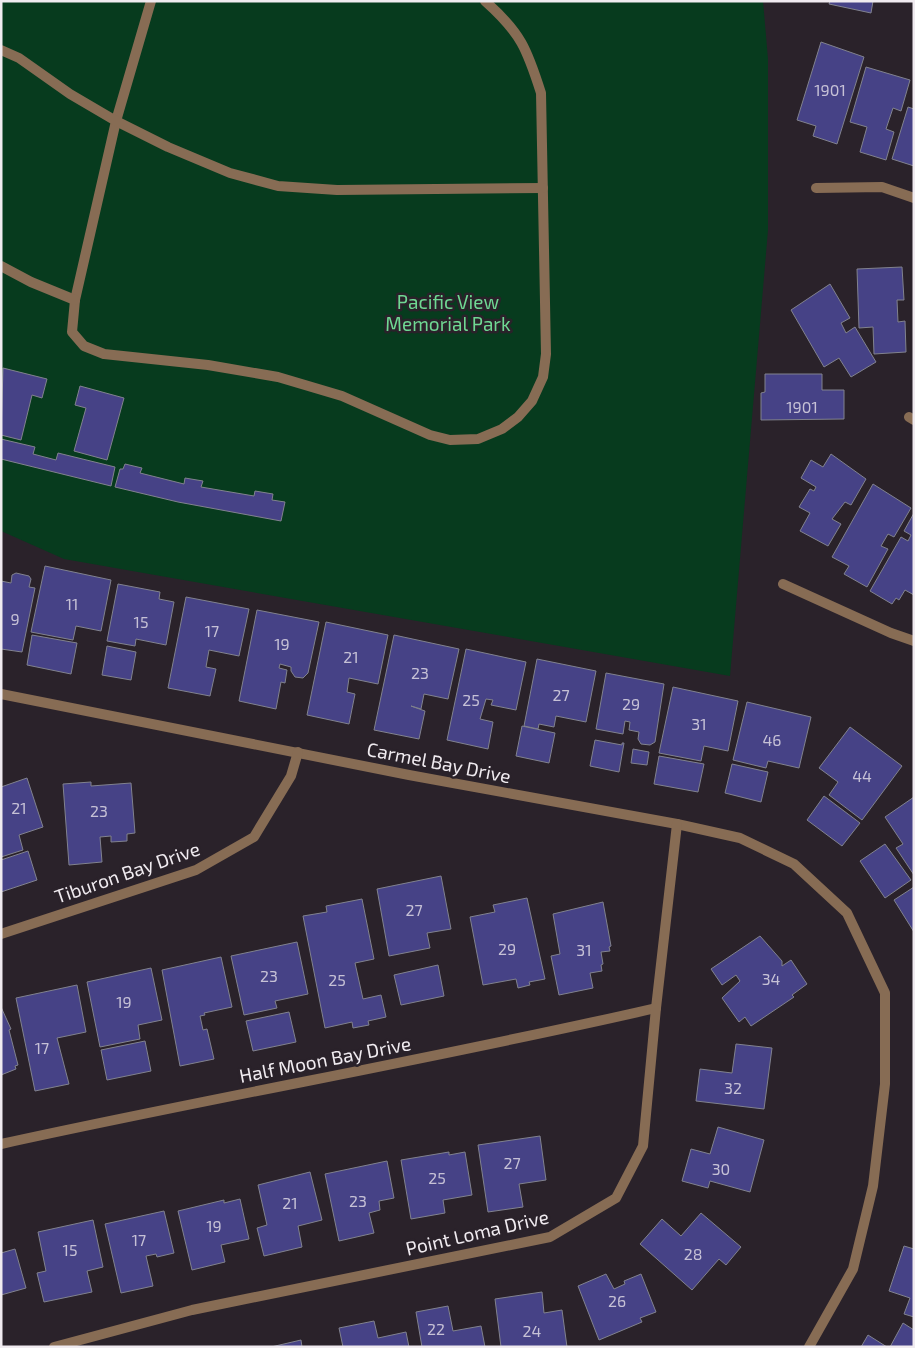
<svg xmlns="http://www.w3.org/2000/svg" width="915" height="1348" font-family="'Exo 2',sans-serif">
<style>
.green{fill:#073b1e}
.building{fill:#464286;stroke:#81828e}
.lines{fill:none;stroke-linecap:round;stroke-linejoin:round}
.service{stroke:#876c54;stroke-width:10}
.minor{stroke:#876c54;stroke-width:10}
.labels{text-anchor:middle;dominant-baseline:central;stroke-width:5;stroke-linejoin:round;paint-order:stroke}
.number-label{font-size:16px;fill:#c6c1d6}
.park-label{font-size:19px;fill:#6fd893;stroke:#2a222a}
.street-label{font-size:19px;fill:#f0ebf0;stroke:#2a222a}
</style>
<rect width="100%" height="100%" fill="#2a222a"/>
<polygon class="green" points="1,1 763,1 768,59 768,230 730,676 64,559 1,531"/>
<g class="building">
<polygon points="830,1 873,1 871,13 829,4"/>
<polygon points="821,42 864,57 837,144 813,136 816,126 797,120"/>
<polygon points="866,67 910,80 901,111 893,108 886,129 894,132 886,160 860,152 867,127 850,122"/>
<polygon points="908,107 914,109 914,166 892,159"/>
<polygon points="902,267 904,300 897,300 898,322 905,321 906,352 874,354 873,327 859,328 857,269"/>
<polygon points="830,284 850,318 841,323 846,333 855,327 876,362 851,377 839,358 824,367 791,310"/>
<polygon points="3,368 47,379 42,398 32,395 21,440 1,435"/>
<polygon points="765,374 822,374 822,390 844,390 844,419 761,420 761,393 765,392"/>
<polygon points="80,386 124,398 107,460 74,451 86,408 75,405"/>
<polygon points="1,439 35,447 33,454 56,460 58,453 115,467 111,486 1,459"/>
<polygon points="831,454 866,479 851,505 845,502 832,519 841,524 828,546 800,531 810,513 799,507 810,489 814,491 816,487 801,478 811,460 823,467"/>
<polygon points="125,464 142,468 140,473 184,484 185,478 203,481 201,487 254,496 255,491 273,494 272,500 285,502 281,521 178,502 115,487 120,469 123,469"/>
<polygon points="873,484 911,508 894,537 888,534 881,546 888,549 867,587 844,574 849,566 832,557"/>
<polygon points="914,513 914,595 905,590 899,600 896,598 892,604 870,591 901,537 908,541 911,535 904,531"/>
<polygon points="45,566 111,580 101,631 76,626 73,640 31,632"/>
<polygon points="16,573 29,576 31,579 29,587 35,588 22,652 1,649 1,581 11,583 12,575"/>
<polygon points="118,584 160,592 159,599 174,602 166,645 136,639 135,646 107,641"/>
<polygon points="186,597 249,609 239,656 209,650 206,667 216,669 210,696 168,688"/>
<polygon points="257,610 319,622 308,673 303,678 295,677 291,671 291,667 280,664 279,668 287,670 285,683 281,682 276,709 239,701"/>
<polygon points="326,622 388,635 378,684 349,678 347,692 355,694 349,724 307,715"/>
<polygon points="32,635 77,643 71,674 27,665"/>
<polygon points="394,635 459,649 448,699 424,694 421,709 411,706 425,711 419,739 374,730"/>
<polygon points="107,646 136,652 131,680 102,675"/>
<polygon points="466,649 526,662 516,710 491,705 493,700 486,699 480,719 493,722 488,749 447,740"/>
<polygon points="537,659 596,671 586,722 556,716 554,727 539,724 538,729 524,726"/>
<polygon points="606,673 664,684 655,742 650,745 641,744 638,739 639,732 629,730 630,722 625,721 623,734 596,729"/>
<polygon points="673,687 738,701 728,751 704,746 701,761 659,753"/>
<polygon points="747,702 811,717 799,768 768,761 766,768 733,760"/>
<polygon points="522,726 555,733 549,763 516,756"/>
<polygon points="850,727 902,766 862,820 829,795 838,782 819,768"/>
<polygon points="595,740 622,745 622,743 624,743 619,772 590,766"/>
<polygon points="633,749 649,752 647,765 631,763"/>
<polygon points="659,756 704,764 698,792 654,784"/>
<polygon points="732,764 768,772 761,802 725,793"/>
<polygon points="27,778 43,827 19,835 23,850 1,857 1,787"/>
<polygon points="91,782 91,786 131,783 135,833 127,834 127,841 111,842 111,836 100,837 102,862 69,865 63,784"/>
<polygon points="824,796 860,823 842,846 807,820"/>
<polygon points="914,797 914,875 896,848 903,844 885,817"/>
<polygon points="885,844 911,880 885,898 860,861"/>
<polygon points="28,851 37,880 1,892 1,860"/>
<polygon points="441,876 451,929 427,933 430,948 389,956 377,889"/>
<polygon points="914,887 914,932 894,900"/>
<polygon points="527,898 545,979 529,982 530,985 518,988 516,979 483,985 470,917 495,912 493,905"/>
<polygon points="362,899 374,959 355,963 363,999 381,995 386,1017 368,1021 369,1025 353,1028 352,1022 325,1028 303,916 327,912 326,906"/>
<polygon points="603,902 611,946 609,947 610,951 601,952 603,964 601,965 602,971 590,973 593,988 559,995 551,956 560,954 553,914"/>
<polygon points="760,936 782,961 782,966 791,960 807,984 792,995 794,997 751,1026 745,1017 739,1022 722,998 740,981 736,975 722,985 711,969"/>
<polygon points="297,942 308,994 275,1001 277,1008 244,1015 231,956"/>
<polygon points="221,957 232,1007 204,1013 205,1015 200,1016 203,1030 207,1029 214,1059 180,1066 162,970"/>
<polygon points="438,965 444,996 401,1005 394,975"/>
<polygon points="151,968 162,1020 138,1025 140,1039 100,1047 87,982"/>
<polygon points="77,985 86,1032 57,1038 69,1084 35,1091 16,998"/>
<polygon points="1,1007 11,1029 9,1030 18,1065 15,1066 16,1069 1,1075"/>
<polygon points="289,1012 296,1042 253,1051 246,1021"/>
<polygon points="145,1041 151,1071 107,1080 101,1050"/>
<polygon points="736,1044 772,1048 764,1109 696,1101 700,1069 732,1073"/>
<polygon points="718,1127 764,1140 750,1192 710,1181 708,1188 682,1181 691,1149 710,1154"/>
<polygon points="540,1136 546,1180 519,1184 523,1207 488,1212 478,1145"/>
<polygon points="449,1152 449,1155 465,1152 472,1195 443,1200 445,1213 411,1219 401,1160"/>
<polygon points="387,1161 394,1198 379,1201 380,1210 369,1213 374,1233 339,1241 325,1174"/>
<polygon points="310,1172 322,1220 298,1226 302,1247 264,1256 257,1228 267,1225 258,1185"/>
<polygon points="240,1199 249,1239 221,1245 225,1262 192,1270 178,1211 224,1200 224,1203"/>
<polygon points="164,1211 174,1253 157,1257 156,1254 146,1256 153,1286 121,1293 105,1224"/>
<polygon points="701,1213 741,1247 726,1265 719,1259 692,1290 640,1244 662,1219 681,1236"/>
<polygon points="93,1220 103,1267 87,1271 92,1292 44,1302 37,1273 46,1271 38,1232"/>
<polygon points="904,1246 914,1249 914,1317 904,1314 910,1298 889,1291"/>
<polygon points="15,1249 26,1288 1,1295 1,1253"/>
<polygon points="606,1274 614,1289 625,1284 624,1281 641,1274 656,1312 640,1318 642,1322 599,1340 578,1286"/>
<polygon points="542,1292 544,1313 562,1310 567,1347 501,1347 495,1299"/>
<polygon points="448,1306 453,1331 481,1326 485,1347 422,1347 416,1312"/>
<polygon points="374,1321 378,1338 406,1332 409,1347 343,1347 339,1328"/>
<polygon points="903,1323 914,1330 914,1347 890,1347"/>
<polygon points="868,1335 887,1347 861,1347"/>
<polygon points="301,1340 302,1347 271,1347"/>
</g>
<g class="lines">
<g class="service">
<path d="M151 1 116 121 75 300 72 332 84 346 104 354 208 365 278 377 342 396 430 435 450 440 478 439 502 429 518 417 532 401 543 377 546 354 541 93C527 49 521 33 485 1"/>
<polyline points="1,50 19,58 70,94 116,121 168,147 230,173 278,186 337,190 543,188"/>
<polyline points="1,266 31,282 75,300"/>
</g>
<g class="minor">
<polyline points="816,188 882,187 914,198"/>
<polyline points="909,417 914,420"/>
<polyline points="783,584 891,633 914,641"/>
<polyline points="1,694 409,775 677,824 740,838 794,864 847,913 885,993 885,1084 873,1186 853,1269 809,1347"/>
<polyline points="1,934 196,870 254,837 291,776 298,752"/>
<path d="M1 1144C219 1096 439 1058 656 1008"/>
<polyline points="54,1347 192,1310 550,1237 616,1198 643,1146 656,1008 677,824"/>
</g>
</g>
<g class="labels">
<g class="number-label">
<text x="830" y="89">1901</text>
<text x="802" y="406">1901</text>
<text x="72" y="603">11</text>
<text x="15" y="618">9</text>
<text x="141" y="621">15</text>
<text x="212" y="630">17</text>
<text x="282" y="643">19</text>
<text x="351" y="656">21</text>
<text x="420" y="672">23</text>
<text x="561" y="694">27</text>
<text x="471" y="699">25</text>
<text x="631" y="703">29</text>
<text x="699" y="723">31</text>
<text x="772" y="739">46</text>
<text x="862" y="775">44</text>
<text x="19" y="807">21</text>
<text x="99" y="810">23</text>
<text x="414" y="909">27</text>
<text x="507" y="948">29</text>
<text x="584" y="949">31</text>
<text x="269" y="975">23</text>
<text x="771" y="978">34</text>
<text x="337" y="979">25</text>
<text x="124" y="1001">19</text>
<text x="42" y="1047">17</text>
<text x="733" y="1087">32</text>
<text x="512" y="1162">27</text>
<text x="721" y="1168">30</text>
<text x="437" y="1177">25</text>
<text x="358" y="1200">23</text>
<text x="290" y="1202">21</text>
<text x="214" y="1225">19</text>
<text x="139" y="1239">17</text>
<text x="70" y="1249">15</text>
<text x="693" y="1253">28</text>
<text x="617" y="1300">26</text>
<text x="436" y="1328">22</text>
<text x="532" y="1330">24</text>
</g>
<g class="park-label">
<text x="448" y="301">Pacific View<tspan x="448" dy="22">Memorial Park</tspan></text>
</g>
<g class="street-label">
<text transform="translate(439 762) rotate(11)">Carmel Bay Drive</text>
<text transform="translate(127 872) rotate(-19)">Tiburon Bay Drive</text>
<text transform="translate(325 1059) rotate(-11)">Half Moon Bay Drive</text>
<text transform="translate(477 1232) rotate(-13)">Point Loma Drive</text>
</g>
</g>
<rect width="915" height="1348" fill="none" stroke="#f0ebf0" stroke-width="5"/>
</svg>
